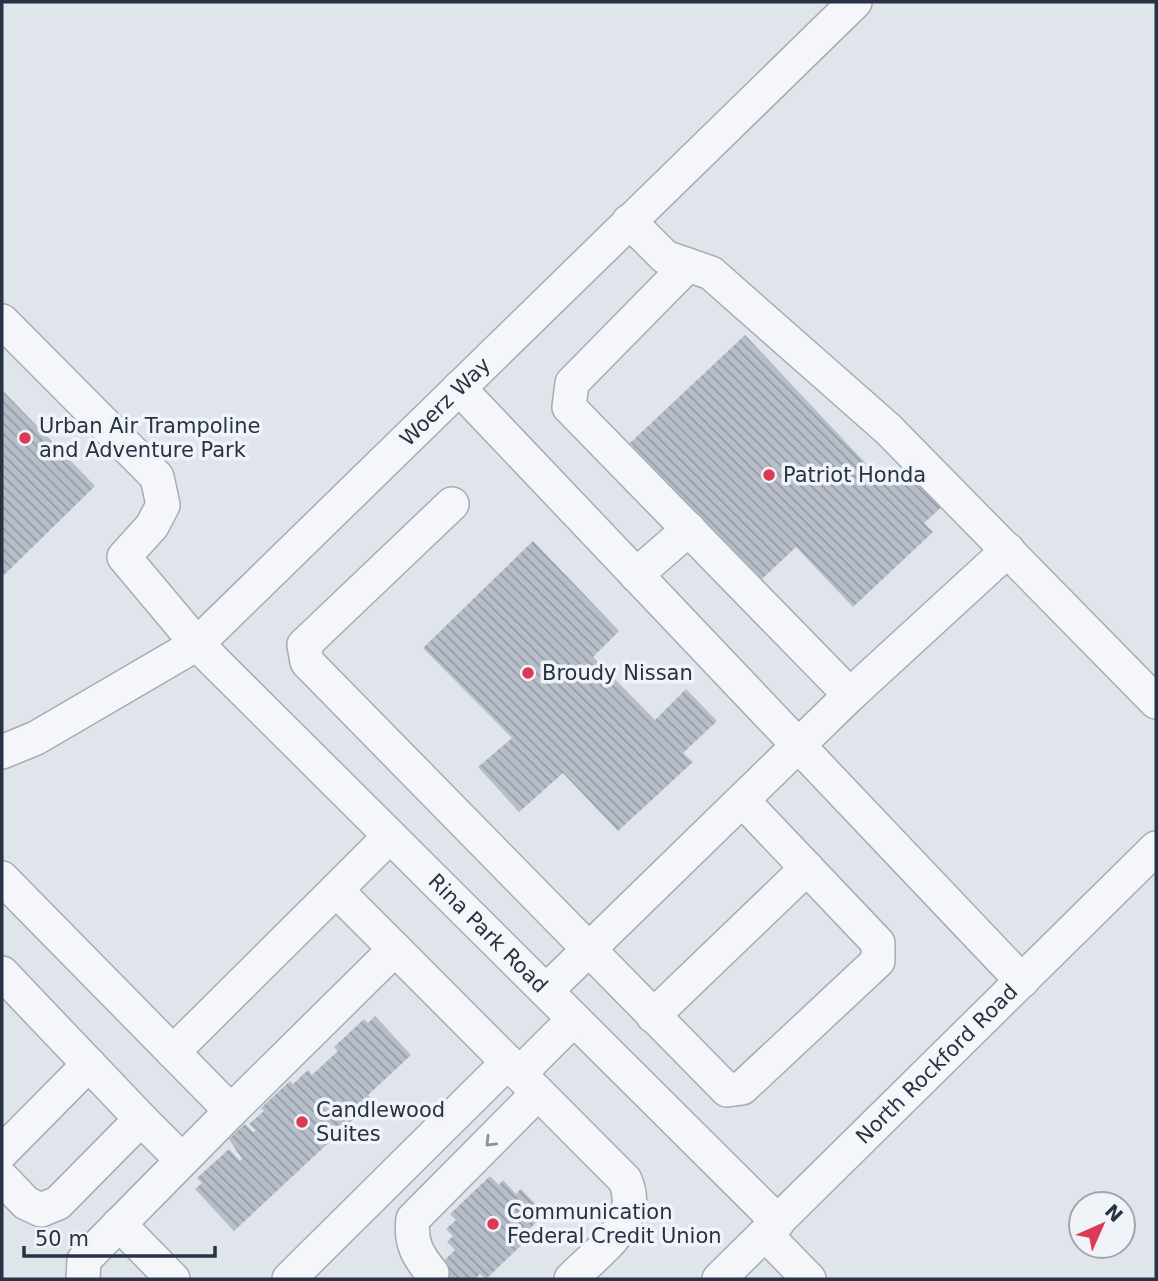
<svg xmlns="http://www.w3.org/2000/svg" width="1158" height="1281" font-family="'DejaVu Sans',sans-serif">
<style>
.building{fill:url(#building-back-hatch)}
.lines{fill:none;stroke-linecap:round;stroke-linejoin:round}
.minor-casing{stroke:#a5acb6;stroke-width:36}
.minor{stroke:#f4f6f9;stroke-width:33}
.oneway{stroke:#8e949e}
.poi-dot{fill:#dc3955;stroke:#f0f4f8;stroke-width:2.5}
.labels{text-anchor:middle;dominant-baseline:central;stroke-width:7;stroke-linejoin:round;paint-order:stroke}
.street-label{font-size:21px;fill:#273244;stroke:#f0f4f8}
.poi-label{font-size:21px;fill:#273244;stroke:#f0f4f8;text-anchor:start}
</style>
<defs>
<pattern id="building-back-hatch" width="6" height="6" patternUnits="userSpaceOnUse" patternTransform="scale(1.75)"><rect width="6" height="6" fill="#b7bec9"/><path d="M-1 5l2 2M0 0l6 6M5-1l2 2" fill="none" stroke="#959ba5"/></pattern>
</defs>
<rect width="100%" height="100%" fill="#e0e5eb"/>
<g class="building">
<polygon points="745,335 887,486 910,464 946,503 924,523 933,532 853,607 796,547 760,581 630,443"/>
<polygon points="2,390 95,486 2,577"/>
<polygon points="533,541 619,631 593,657 655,720 686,689 717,721 683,753 693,762 618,831 563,773 519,812 478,767 512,738 423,648"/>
<polygon points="375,1016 411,1055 368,1095 371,1098 358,1111 350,1102 343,1108 354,1119 234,1231 195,1189 202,1183 197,1178 229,1149 240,1161 242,1159 229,1139 245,1124 253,1132 256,1131 249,1124 264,1111 261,1108 290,1081 293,1084 308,1070 312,1075 338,1051 334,1047 364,1019 368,1023"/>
<polygon points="490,1176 499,1185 503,1180 516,1194 521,1189 545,1214 527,1231 531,1236 486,1279 480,1274 475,1279 425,1279 455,1250 447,1242 453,1236 446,1229 456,1220 450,1214"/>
</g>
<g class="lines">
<defs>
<g id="minor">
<polyline points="629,221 665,257 711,273 888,429 1156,702"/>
<polyline points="688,265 572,383 569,407 850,695 1008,550"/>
<path id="s1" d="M2 321 157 477 163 505 152 526 124 557 197 644 778 1222"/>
<polyline points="459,388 1022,981"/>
<polyline points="452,504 304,645 307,662 727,1090 742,1088 878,961 878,943 743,801"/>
<polyline points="636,575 689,529"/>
<path id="s2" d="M2 752 36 738 197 644 855 2"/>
<polyline points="2,878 231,1111 395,949 336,890 390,836"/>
<path d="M395 949 625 1180C644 1223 598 1251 571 1279"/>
<polyline points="2,973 141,1119 58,1203 41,1210 26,1203 2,1178"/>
<polyline points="546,991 850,695"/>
<polyline points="653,1016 807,868"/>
<polyline points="173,1052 336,890"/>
<polyline points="519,1074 574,1019"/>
<polyline points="141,1119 182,1160"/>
<polyline points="2,1152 89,1064"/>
<polyline points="119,1224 173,1279"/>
<polyline points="765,1234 809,1279"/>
<path d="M432 1273C417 1255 410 1242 413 1219L538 1093"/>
<polyline points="83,1279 84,1260 231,1111"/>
<polyline points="289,1279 508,1062"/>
<path id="s3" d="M719 1279 1156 848"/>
</g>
</defs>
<use href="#minor" class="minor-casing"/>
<use href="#minor" class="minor"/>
</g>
<defs><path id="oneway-chevron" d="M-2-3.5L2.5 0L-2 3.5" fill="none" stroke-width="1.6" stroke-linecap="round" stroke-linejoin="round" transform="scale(1.75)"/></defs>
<use class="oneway" href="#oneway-chevron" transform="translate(490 1142) rotate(135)"/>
<g class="poi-dot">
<circle cx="25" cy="438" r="7"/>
<circle cx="769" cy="475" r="7"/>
<circle cx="528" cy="673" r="7"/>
<circle cx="302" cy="1122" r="7"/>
<circle cx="493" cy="1224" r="7"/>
</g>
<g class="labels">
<g class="street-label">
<text stroke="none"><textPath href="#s2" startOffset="570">Woerz Way</textPath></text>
<text stroke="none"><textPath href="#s1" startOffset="838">Rina Park Road</textPath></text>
<text stroke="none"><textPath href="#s3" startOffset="306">North Rockford Road</textPath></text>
</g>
<g class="poi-label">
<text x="39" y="426">Urban Air Trampoline<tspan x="39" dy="24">and Adventure Park</tspan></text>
<text x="783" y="475">Patriot Honda</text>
<text x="542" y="673">Broudy Nissan</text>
<text x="316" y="1110">Candlewood<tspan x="316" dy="24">Suites</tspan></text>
<text x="507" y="1212">Communication<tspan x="507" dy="24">Federal Credit Union</tspan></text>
</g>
</g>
<rect width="1158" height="1281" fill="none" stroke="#273244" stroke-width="7"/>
<g transform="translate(1102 1225) rotate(45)"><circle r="33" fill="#f0f4f8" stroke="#a0a6b0" stroke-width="2"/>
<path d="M0-5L12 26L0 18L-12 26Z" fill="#dc3955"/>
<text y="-10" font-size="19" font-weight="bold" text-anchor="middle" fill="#273244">N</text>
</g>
<path d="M24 1246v10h191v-10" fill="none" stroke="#273244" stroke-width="3.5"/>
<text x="35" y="1246" font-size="21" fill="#273244" stroke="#f0f4f8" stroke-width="5" paint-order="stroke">50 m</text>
</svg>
